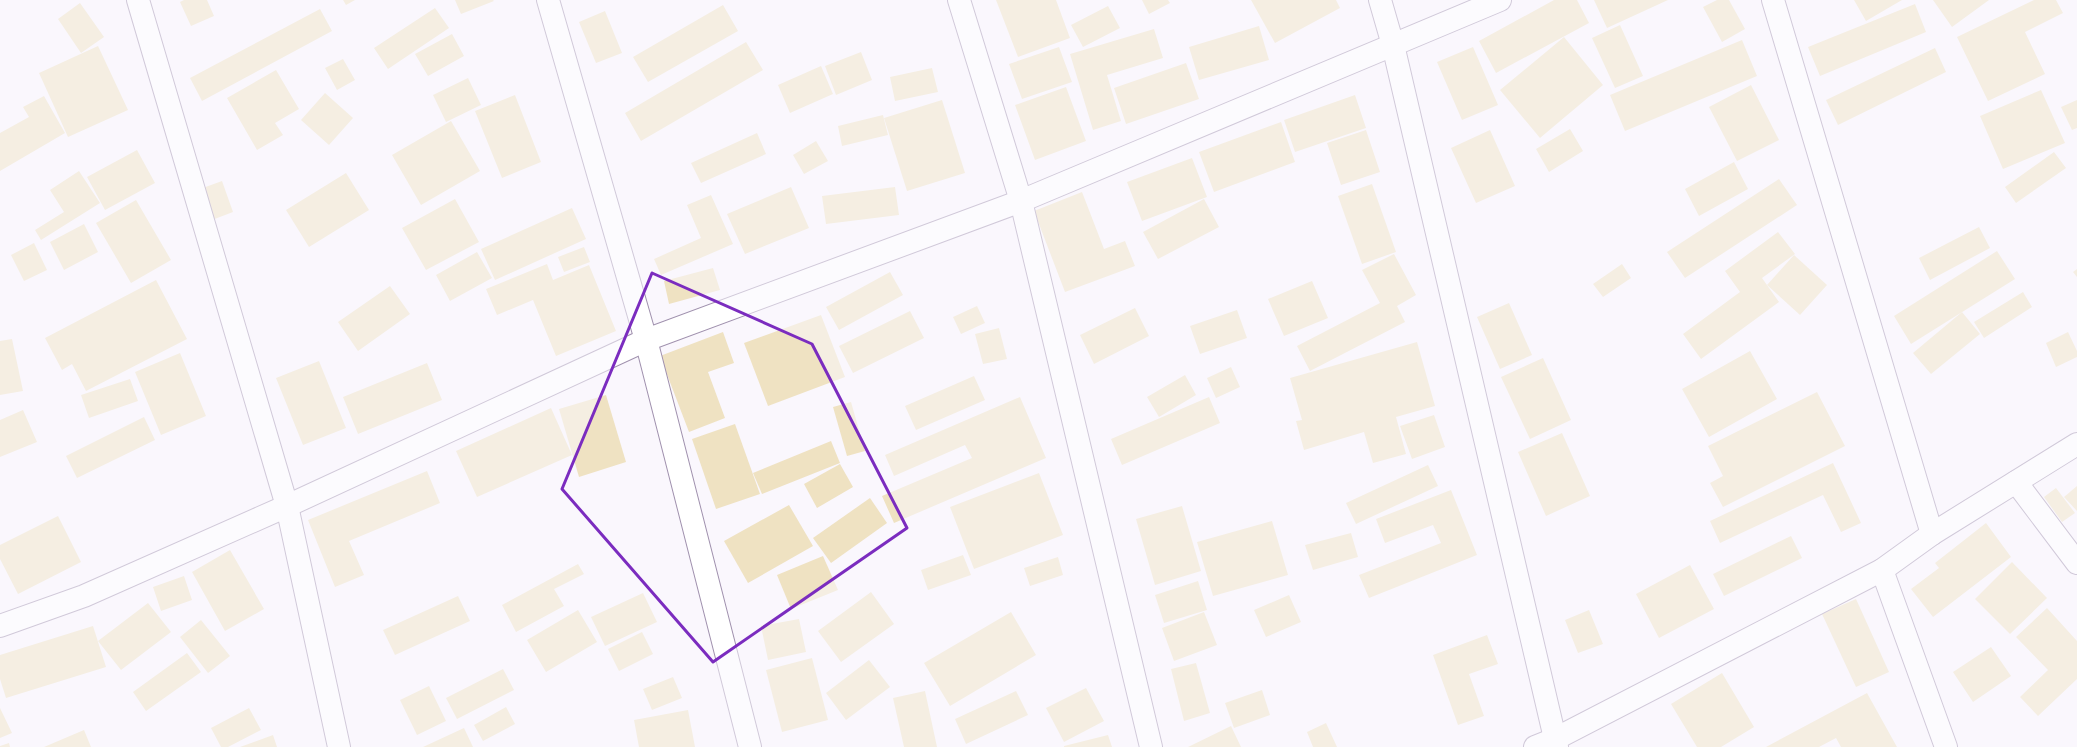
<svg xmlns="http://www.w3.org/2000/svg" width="2077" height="747" font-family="'Exo 2',sans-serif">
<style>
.building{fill:#efe2c2}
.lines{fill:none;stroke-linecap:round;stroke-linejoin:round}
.street-casing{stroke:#a091ae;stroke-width:24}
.street{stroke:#fff;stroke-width:22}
.marked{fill:none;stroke:#7b2cbf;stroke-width:3;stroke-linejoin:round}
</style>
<rect width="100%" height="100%" fill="#faf7fd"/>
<g class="building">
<polygon points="184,0 207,0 214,16 191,26 180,2"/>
<polygon points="343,0 355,0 346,5"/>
<polygon points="455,0 493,0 494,1 461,14"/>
<polygon points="996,0 1056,0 1070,38 1018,57"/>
<polygon points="1142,0 1168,0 1170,3 1149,14"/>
<polygon points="1251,0 1336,0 1340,8 1275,43"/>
<polygon points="1554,0 1577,0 1589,23 1496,73 1479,41"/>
<polygon points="1594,0 1668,0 1607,28"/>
<polygon points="1717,0 1729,0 1745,29 1722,42 1703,7"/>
<polygon points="1854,0 1902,0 1866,21"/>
<polygon points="1933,0 1989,0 1952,27"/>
<polygon points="2034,0 2056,0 2063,13 2025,32 2045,74 1988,101 1957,37"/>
<polygon points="80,3 104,37 81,53 58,19"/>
<polygon points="1915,4 1926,32 1820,76 1808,47"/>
<polygon points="723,5 738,31 648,82 633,57"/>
<polygon points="1108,6 1120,28 1083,47 1071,25"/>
<polygon points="435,8 449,28 388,69 374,48"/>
<polygon points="320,9 332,31 202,101 190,78"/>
<polygon points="605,11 622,53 596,63 579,22"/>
<polygon points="1620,25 1643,76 1615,88 1592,38"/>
<polygon points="1259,26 1269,60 1199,80 1189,47"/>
<polygon points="1154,29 1163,58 1107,75 1121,121 1093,130 1070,54"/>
<polygon points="452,34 464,56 428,76 415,54"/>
<polygon points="1564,37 1603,85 1540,138 1500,90"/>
<polygon points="1742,40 1757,76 1625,131 1610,95"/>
<polygon points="746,42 763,70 641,141 625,113"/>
<polygon points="98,46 128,110 68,137 39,73"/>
<polygon points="1059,47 1072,82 1022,99 1009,64"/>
<polygon points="1473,47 1498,105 1462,120 1437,62"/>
<polygon points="1935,48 1946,72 1838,125 1826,100"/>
<polygon points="861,52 872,80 836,95 825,66"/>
<polygon points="343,59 355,80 337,90 325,68"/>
<polygon points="1186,63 1199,99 1126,124 1114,88"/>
<polygon points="821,66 833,94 790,113 778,85"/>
<polygon points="932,68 938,92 895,101 890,77"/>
<polygon points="276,70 299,109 275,123 283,135 257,150 227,98"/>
<polygon points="468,78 481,105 446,122 433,95"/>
<polygon points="1751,85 1779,140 1737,161 1709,107"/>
<polygon points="1066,87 1086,141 1035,160 1015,105"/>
<polygon points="2041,90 2065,143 2003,169 1980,116"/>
<polygon points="325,93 353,118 329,145 301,120"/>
<polygon points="515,95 541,162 502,178 475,111"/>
<polygon points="1355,95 1366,128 1295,152 1284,120"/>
<polygon points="44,96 65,133 0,171 0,133 29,117 23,107"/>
<polygon points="942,100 965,173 907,191 884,118"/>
<polygon points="2077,100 2077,128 2072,130 2061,107"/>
<polygon points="883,115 888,135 842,146 838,126"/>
<polygon points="451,121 480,171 421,205 392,155"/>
<polygon points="1281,122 1295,162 1214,192 1199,152"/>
<polygon points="1570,129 1583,151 1549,172 1536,149"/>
<polygon points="1366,130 1380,172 1341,185 1327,143"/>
<polygon points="1490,130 1515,186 1476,203 1451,148"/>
<polygon points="757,133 766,154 701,183 691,163"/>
<polygon points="816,141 828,161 804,174 793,155"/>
<polygon points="137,150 155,183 105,210 87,177"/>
<polygon points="2054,152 2066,168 2016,203 2005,187"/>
<polygon points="1192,158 1207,197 1142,221 1127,182"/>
<polygon points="1734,162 1748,189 1699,216 1685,189"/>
<polygon points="79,171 100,203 41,240 35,230 64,212 50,190"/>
<polygon points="346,173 369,210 309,247 286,210"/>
<polygon points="1779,179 1797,205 1685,278 1667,252"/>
<polygon points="222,181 233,212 212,220 200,189"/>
<polygon points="1372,184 1396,252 1362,264 1338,196"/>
<polygon points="791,187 809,228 745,254 727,214"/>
<polygon points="895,187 899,215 826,224 822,196"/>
<polygon points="1082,192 1104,249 1125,241 1135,266 1065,292 1034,211"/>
<polygon points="711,195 733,244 661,275 654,259 701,238 687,205"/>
<polygon points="455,199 479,242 426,270 402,228"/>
<polygon points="1204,199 1219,227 1158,259 1143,232"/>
<polygon points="136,200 171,260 131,283 96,223"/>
<polygon points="572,208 586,239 495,280 481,249"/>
<polygon points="84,224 98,252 64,270 50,242"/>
<polygon points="1979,227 1990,248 1930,280 1919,258"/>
<polygon points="1778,232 1795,254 1762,278 1779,302 1701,359 1683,334 1740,292 1725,271"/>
<polygon points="34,243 47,270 24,281 11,255"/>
<polygon points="584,247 590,262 564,272 558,257"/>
<polygon points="1997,251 2015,279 1911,344 1894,316"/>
<polygon points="477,252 492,278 450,301 436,275"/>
<polygon points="1394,254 1416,295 1397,306 1405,322 1310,371 1297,346 1380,303 1362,270"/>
<polygon points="1794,255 1827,285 1800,315 1767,285"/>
<polygon points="547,264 553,280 589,265 616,331 556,356 533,300 497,315 486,289"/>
<polygon points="1622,264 1631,278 1603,297 1593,284"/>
<polygon points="713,268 720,290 669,304 664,281"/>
<polygon points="2077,269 2077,277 2073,272"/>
<polygon points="890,272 903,295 839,330 826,307"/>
<polygon points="156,280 187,339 86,391 72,364 62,370 45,338"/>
<polygon points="1312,281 1328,318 1284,336 1268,299"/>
<polygon points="390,286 410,314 358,351 338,322"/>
<polygon points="2023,292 2032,307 1984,338 1974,322"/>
<polygon points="1509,303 1532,355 1500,369 1477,317"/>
<polygon points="977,306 985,323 961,334 953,317"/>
<polygon points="1135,308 1149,336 1094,364 1080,335"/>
<polygon points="1237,310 1247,338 1200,354 1190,326"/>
<polygon points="910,311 924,338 853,373 839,346"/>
<polygon points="1962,312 1980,334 1931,374 1913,353"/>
<polygon points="821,315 845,377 768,406 744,343"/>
<polygon points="999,328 1007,359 983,364 975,334"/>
<polygon points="723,332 734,363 708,372 725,418 689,432 660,356"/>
<polygon points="2068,332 2077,351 2077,357 2056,367 2046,343"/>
<polygon points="12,339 23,391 0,395 0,341"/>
<polygon points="1417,342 1435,406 1396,417 1406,454 1373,463 1364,432 1304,450 1296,421 1302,420 1290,378"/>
<polygon points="1750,351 1777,399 1709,437 1682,389"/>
<polygon points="180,353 206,416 161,435 135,372"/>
<polygon points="1543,358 1571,420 1530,439 1501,377"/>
<polygon points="319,361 346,428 303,445 276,378"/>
<polygon points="427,363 442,400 358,434 343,397"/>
<polygon points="1231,367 1240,387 1216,398 1207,378"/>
<polygon points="1185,375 1196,395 1159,417 1147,397"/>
<polygon points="974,376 985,400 916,430 905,406"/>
<polygon points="130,379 138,401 89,418 81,395"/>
<polygon points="1817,392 1845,446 1723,507 1710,483 1723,476 1708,446"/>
<polygon points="606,395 626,462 579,477 559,409"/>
<polygon points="1020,397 1046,458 894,523 882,496 972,458 965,445 894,476 885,455"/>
<polygon points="1209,397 1220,423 1122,465 1111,439"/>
<polygon points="851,402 865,451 847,456 833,407"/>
<polygon points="551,408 572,455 477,497 456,451"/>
<polygon points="23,410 37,442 0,457 0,420"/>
<polygon points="1434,415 1445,447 1412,459 1400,426"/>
<polygon points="144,417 155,440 77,478 66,456"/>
<polygon points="735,424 760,494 716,509 692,439"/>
<polygon points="1562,433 1590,496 1546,516 1518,452"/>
<polygon points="831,441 840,463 762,494 753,473"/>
<polygon points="1833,463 1861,523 1841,532 1823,495 1720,543 1710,521"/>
<polygon points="840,464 853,487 817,508 804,484"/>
<polygon points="1428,465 1438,486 1356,524 1346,503"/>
<polygon points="427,471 440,503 349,541 364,575 335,587 308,520"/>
<polygon points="1039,473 1063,535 974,569 950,507"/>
<polygon points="2077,486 2077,511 2064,497"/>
<polygon points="2056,488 2075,513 2062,522 2044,497"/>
<polygon points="1451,490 1477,555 1369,598 1359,575 1441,543 1433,525 1385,543 1376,519"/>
<polygon points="870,498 887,523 831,563 813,538"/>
<polygon points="789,505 813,546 748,583 724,541"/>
<polygon points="1182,506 1201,571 1155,585 1136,519"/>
<polygon points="58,516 81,562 18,594 0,559 0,545"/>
<polygon points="1272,521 1288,575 1213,596 1197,542"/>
<polygon points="1986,523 2011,557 1933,617 1911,589 1939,568 1935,563"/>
<polygon points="1351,533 1358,557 1313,570 1305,545"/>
<polygon points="1791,536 1802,558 1724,596 1713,574"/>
<polygon points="230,550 264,609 225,631 192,572"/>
<polygon points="963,555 971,575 928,590 921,570"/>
<polygon points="823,556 838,590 791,609 777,575"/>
<polygon points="1058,557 1063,575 1030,586 1024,568"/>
<polygon points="2012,562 2047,598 2010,634 1975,599"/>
<polygon points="578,564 584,574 554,589 564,606 516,632 502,605"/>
<polygon points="1690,565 1714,609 1659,638 1636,594"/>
<polygon points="184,576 192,600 161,611 153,587"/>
<polygon points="1198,581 1207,610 1164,623 1155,595"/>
<polygon points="871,592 894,624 841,662 818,631"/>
<polygon points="643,593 657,622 605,646 591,617"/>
<polygon points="1289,595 1301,622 1266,637 1254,610"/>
<polygon points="458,596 470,621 395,655 383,630"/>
<polygon points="1856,599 1889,672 1856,687 1822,614"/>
<polygon points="148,603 171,632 121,670 98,641"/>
<polygon points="2047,608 2077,641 2077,679 2038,716 2020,697 2048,670 2016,637"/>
<polygon points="578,610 597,642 546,672 527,640"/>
<polygon points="1589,610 1603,644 1578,653 1565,620"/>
<polygon points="1011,612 1036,655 950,706 924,663"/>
<polygon points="1204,612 1217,645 1174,661 1162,628"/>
<polygon points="799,619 806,652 768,660 761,626"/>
<polygon points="201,620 230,656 208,673 180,637"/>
<polygon points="93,626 106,667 6,698 0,679 0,655"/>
<polygon points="642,632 653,654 619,671 608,649"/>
<polygon points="1487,635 1498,664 1469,674 1484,716 1458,725 1433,655"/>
<polygon points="1991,647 2011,676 1973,702 1953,672"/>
<polygon points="187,653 201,672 146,711 133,692"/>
<polygon points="812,658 828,720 782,732 766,670"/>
<polygon points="869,660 890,687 846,720 826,693"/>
<polygon points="1196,663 1210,713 1184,721 1171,669"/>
<polygon points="503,669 514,690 457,719 446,698"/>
<polygon points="1722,673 1754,727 1721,747 1697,747 1671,704"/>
<polygon points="673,677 682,698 652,710 643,689"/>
<polygon points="429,686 446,721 417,735 400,700"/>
<polygon points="1086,688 1104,721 1064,742 1046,708"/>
<polygon points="1262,690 1270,715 1234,728 1225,703"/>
<polygon points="925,691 937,747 904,747 893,698"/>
<polygon points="1016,691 1028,715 966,744 955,719"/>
<polygon points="1867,693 1897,747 1841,747 1836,738 1819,747 1766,747"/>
<polygon points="506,707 515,724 483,741 474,725"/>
<polygon points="0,708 12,733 0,738"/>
<polygon points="249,708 261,730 228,747 221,747 211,728"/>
<polygon points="688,710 695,747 639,747 634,720"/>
<polygon points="1326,723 1337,747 1313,747 1307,732"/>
<polygon points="1231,726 1241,747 1188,747"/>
<polygon points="464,728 473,747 423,747"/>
<polygon points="84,730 91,747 44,747"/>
<polygon points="273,735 277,747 240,747"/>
<polygon points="1108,735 1112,747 1064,747 1064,746"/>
<polygon points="9,743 10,747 0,747 0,746"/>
</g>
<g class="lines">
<defs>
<g id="street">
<polyline points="138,0 287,506 339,747"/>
<polyline points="548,0 646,340 750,747"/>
<polyline points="959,0 1021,201 1151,747"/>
<polyline points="1380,0 1393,45 1557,747"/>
<polyline points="1773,0 1932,534"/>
<polyline points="2016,482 2077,563"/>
<polyline points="1882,570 1946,747"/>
<polyline points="0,626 84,596 287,506 646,340 1021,201 1500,0"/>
<polyline points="1535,747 1555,739 1882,570 1932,534 2077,444"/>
</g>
</defs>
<use href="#street" class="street-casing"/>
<use href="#street" class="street"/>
</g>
<path d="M0 0H2077V747H0ZM652 273 812 344 907 528 713 662 562 489Z" fill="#faf7fd" fill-opacity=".55" fill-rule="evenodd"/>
<path class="marked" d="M652 273 812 344 907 528 713 662 562 489Z"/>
</svg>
